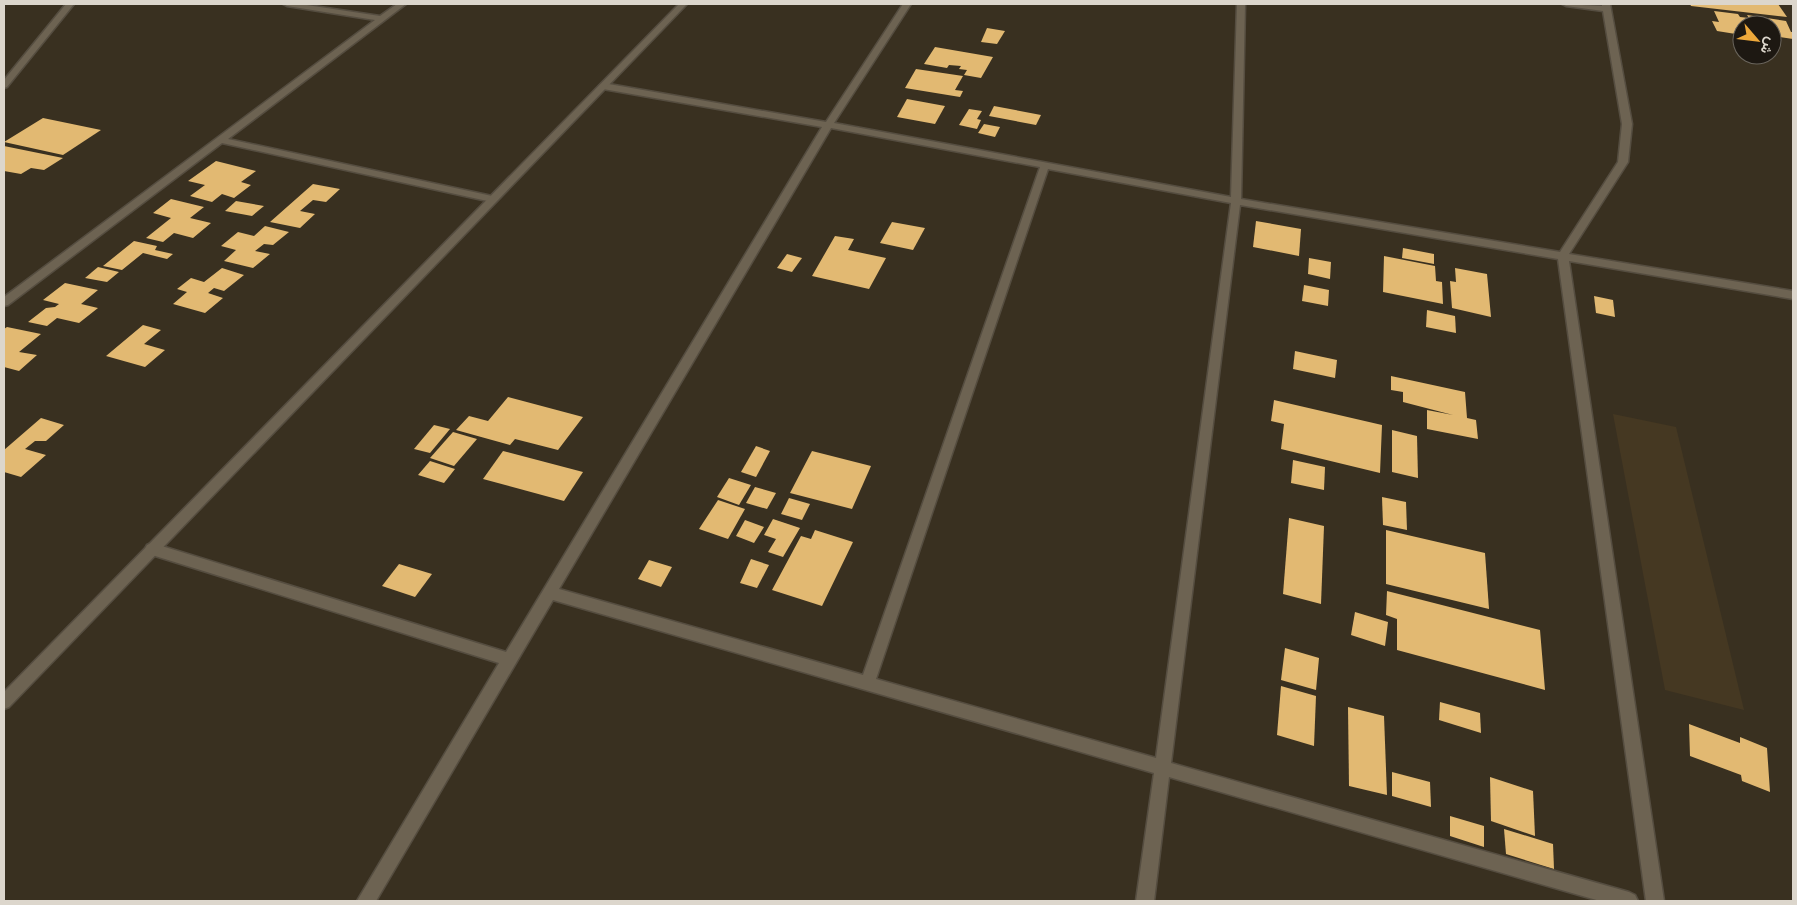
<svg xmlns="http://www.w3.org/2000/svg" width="1797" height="905" font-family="'Crimson Pro',Vazirmatn,serif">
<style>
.built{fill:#453822}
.building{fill:#e2b972}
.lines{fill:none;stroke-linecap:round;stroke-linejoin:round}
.minor-casing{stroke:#554d40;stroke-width:3}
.tertiary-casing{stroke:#554d40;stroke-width:3}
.minor{fill:#6d6352;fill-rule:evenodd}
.tertiary{fill:#6d6352;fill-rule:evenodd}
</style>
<rect width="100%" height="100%" fill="#393020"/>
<polygon class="built" points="1613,414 1676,427 1744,710 1665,690"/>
<g class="building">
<polygon points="1690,4 1778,4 1787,17 1691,6"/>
<polygon points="1714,11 1738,14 1740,17 1749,18 1747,15 1786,21 1791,32 1793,32 1793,39 1772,36 1772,25 1742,25 1742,35 1717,31 1712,21 1719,22"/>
<polygon points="987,28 1005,31 997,44 981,42"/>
<polygon points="935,47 993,57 981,78 964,75 967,70 959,69 961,66 949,65 947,68 924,64"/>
<polygon points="916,69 963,76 955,90 963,91 960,97 905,88"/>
<polygon points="907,99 945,106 935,124 897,117"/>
<polygon points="994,106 1041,115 1036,125 989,116"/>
<polygon points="969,109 982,111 977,119 981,120 977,129 959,125"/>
<polygon points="43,118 101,130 63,155 4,142"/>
<polygon points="984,124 1000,127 995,137 978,133"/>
<polygon points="4,146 63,158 44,170 31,168 21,174 4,171"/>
<polygon points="216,161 256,171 241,182 251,185 234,198 222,194 212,202 190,196 205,185 188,181"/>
<polygon points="313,184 340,189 326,202 313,200 300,211 315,214 300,228 270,222"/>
<polygon points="171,199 204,207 190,218 211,223 193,238 174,233 163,242 146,238 171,218 153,213"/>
<polygon points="236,201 264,206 252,216 225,211"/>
<polygon points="1256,221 1301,229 1299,256 1253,247"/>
<polygon points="892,222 925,228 913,250 880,243"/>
<polygon points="265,226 289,232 273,245 264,244 255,251 270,254 253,268 224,261 236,250 221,246 238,232 254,236"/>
<polygon points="835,236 854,239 848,250 886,258 869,289 812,276"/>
<polygon points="134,241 157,246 155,250 173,254 167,259 143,253 122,270 103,266"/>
<polygon points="1403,248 1434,254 1434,264 1402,258"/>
<polygon points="787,254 802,258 792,272 777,268"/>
<polygon points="1384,256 1435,266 1436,281 1442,282 1443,304 1383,292"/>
<polygon points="1309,258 1331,262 1330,279 1308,274"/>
<polygon points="98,267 119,272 107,282 85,278"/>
<polygon points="222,268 244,275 224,291 214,288 208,293 223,298 205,313 173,304 187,292 177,289 191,278 204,282"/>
<polygon points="1455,268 1487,274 1491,317 1452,308 1450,281 1456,282"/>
<polygon points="65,283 98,290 81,304 98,308 79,323 57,318 47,326 28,322 46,308 55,307 59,304 43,300"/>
<polygon points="1304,285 1329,290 1328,306 1302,301"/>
<polygon points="1594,296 1613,300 1615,317 1596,313"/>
<polygon points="1427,310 1455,316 1456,333 1426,327"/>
<polygon points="143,325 161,330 144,344 165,350 145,367 106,356"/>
<polygon points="7,327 41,334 19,352 37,355 19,371 4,367 4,329"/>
<polygon points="1295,351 1337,360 1335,378 1293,369"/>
<polygon points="1391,376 1465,392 1467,418 1476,420 1478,439 1427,429 1427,410 1453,415 1403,402 1403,392 1391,390"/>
<polygon points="508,397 583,417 558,450 515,439 510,445 456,430 469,416 488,421"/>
<polygon points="1274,400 1382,425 1380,473 1281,449 1284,424 1271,421"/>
<polygon points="41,418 64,425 46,441 35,441 25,449 46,455 21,477 4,472 4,450"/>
<polygon points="434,425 450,429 430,453 414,449"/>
<polygon points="1392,430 1417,436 1418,478 1392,472"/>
<polygon points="453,432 477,439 454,466 430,458"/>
<polygon points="756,446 770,451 756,477 741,472"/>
<polygon points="503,451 583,472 564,501 483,479"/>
<polygon points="812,451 871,466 852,509 790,493"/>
<polygon points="1293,460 1325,467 1324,490 1291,483"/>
<polygon points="430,461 455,469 444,483 418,475"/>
<polygon points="729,478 751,485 739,505 717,497"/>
<polygon points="755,487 776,493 767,509 746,503"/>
<polygon points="1382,497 1406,502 1407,530 1383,525"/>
<polygon points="789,498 810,504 802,520 781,514"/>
<polygon points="718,500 745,509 728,539 699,529"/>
<polygon points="1289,518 1324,526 1321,604 1283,594"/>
<polygon points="773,519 800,528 783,557 768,552 776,539 764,535"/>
<polygon points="745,520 764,527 754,543 736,536"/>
<polygon points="815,530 853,542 822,606 772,590 801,536 811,539"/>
<polygon points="1386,530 1485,553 1489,609 1386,584"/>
<polygon points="751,559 769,565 757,588 740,583"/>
<polygon points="649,560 672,567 661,587 638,579"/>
<polygon points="399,564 432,574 415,597 382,586"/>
<polygon points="1387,591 1540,630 1545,690 1397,650 1397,619 1386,615"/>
<polygon points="1355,612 1388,622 1385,646 1351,635"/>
<polygon points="1285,648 1319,658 1316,690 1281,680"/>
<polygon points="1281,686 1316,696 1314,746 1277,735"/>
<polygon points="1440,702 1480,713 1481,733 1439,720"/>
<polygon points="1348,707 1384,716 1387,795 1349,786"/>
<polygon points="1689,724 1740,743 1740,737 1767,748 1770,792 1742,781 1741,775 1690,756"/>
<polygon points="1392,772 1430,782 1431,807 1392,796"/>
<polygon points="1490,777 1533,791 1535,836 1491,821"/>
<polygon points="1450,816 1484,826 1484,847 1450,836"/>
<polygon points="1504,829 1553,844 1554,869 1506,854"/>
</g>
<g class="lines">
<defs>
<g id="minor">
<polygon points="66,4 74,4 15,77 7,87 4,88 4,80"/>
<polygon points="283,4 300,4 380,16 397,4 406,4 228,139 492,196 497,199 495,201 492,202 222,143 8,305 4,306 4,297 375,20 287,6"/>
<path d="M903 4H911L834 123 1231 197 1237 4H1245L1241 199 1560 252 1618 162 1622 124 1603 11 1566 6 1562 4 1602 6V4H1610L1632 124 1628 162 1569 254 1793 291V299L1569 261 1664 901H1646L1558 259 1240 205 1171 763 1629 892 1635 895 1638 901H1600L1169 777 1154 901H1136L1154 773 553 600 376 901H357L499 663 152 555 147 553 145 549 147 545 152 543 506 652 822 127 603 89 599 86 603 83 826 122ZM831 128 1040 167 863 675 559 589ZM1048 169 1231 203 1156 758 876 679Z"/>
</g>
<polygon id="tertiary" points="679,4 687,4 9,707 4,709 4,692"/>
</defs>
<use href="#minor" class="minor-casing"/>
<use href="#tertiary" class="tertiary-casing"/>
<use href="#minor" class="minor"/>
<use href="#tertiary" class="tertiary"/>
</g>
<rect width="1797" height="905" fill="none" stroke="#dcd6cc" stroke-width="10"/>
<g transform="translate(1757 40) rotate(118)"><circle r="24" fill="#1d1812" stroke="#69645c"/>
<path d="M0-4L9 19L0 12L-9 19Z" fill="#eda83b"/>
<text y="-8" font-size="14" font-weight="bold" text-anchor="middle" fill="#dcd6cc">ش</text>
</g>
</svg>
